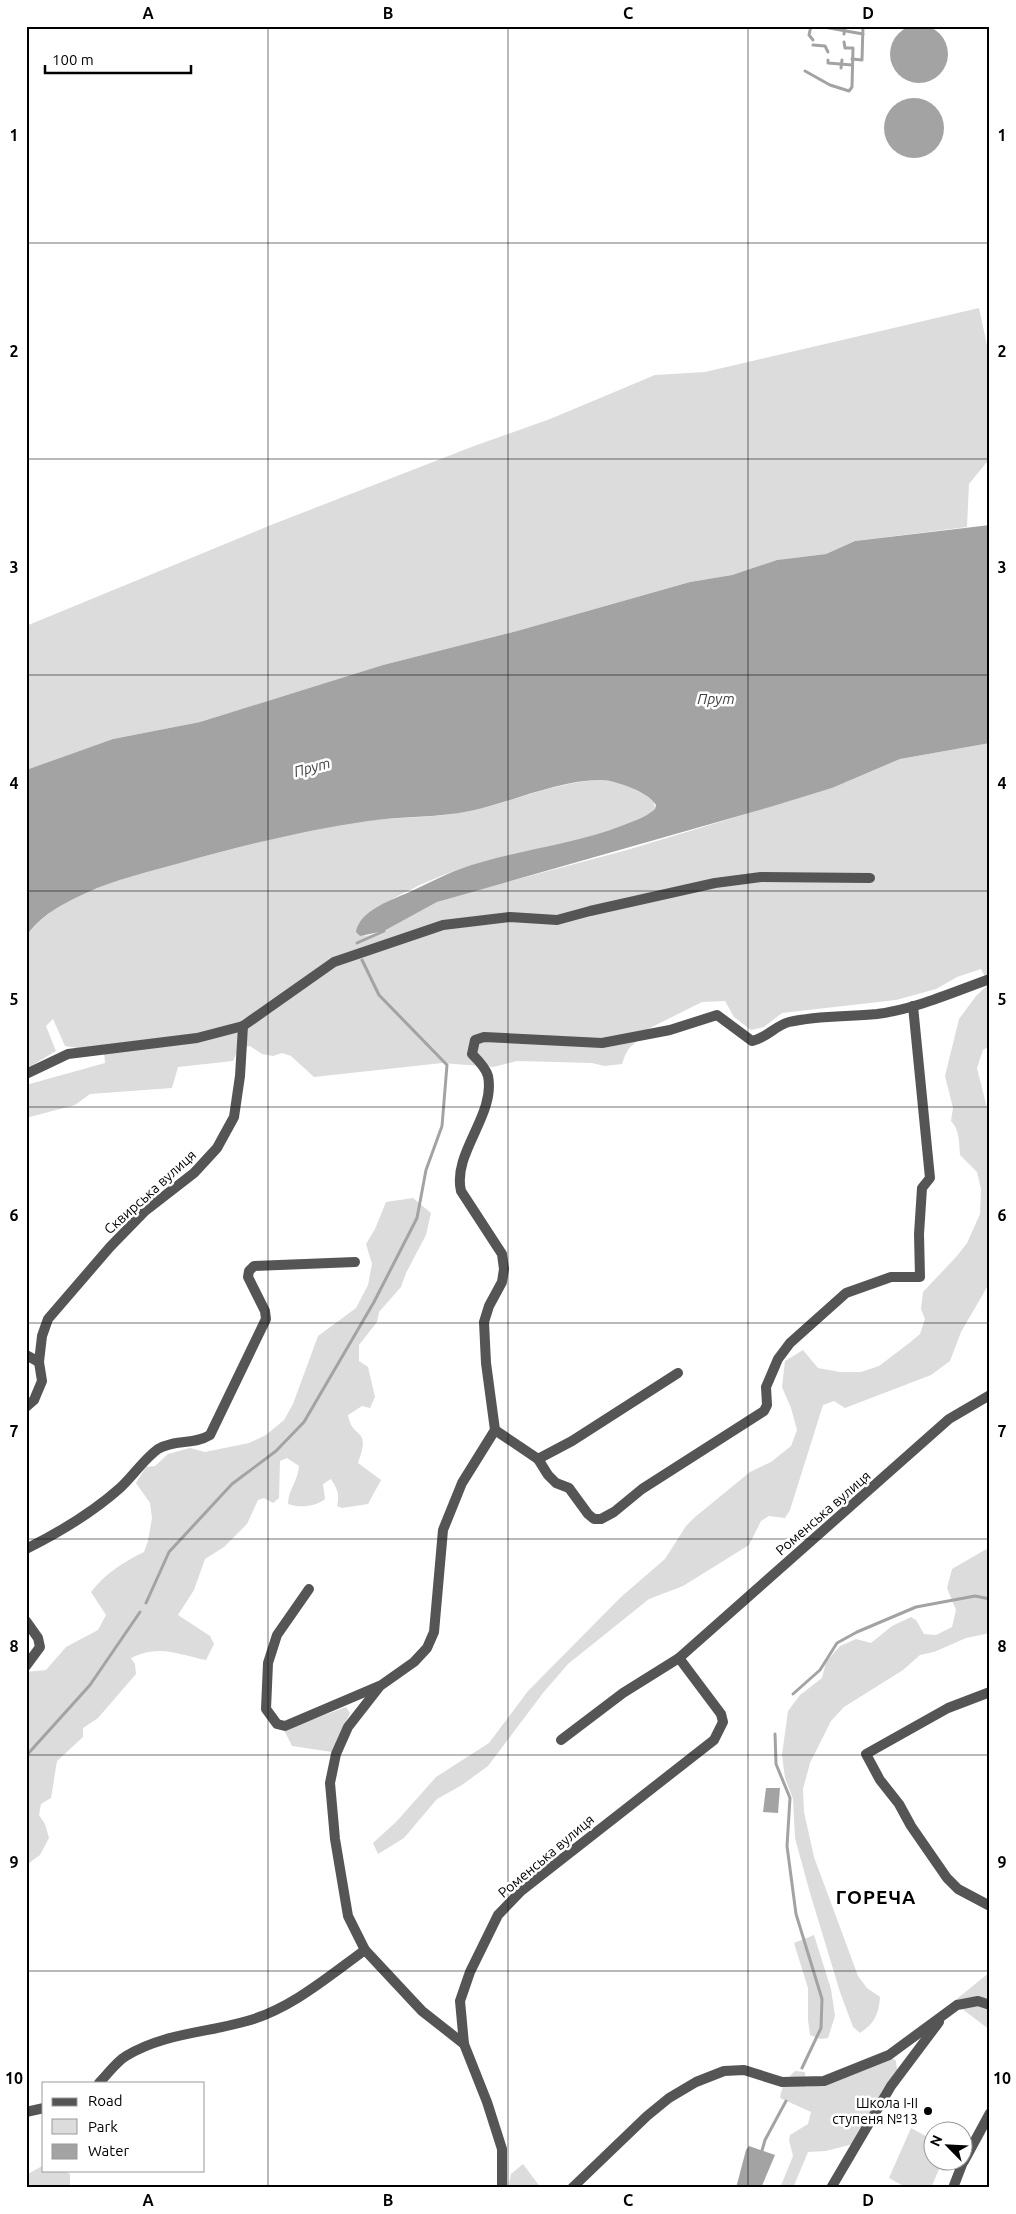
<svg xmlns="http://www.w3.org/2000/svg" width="1016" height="2214" font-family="Ubuntu,sans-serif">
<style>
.green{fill:#dcdcdc}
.water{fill:#a3a3a3}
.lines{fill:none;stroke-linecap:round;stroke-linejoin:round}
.stream{stroke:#a3a3a3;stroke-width:3}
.minor{stroke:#555;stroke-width:10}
.grid{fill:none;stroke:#000;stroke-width:1;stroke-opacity:0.55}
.poi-dot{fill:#000;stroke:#fff;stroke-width:2}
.labels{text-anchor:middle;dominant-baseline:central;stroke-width:5;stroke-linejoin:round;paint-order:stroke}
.street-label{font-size:14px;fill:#000;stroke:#fff}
.poi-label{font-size:14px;fill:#000;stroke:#fff;text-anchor:end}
.water-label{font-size:15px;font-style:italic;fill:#444;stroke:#fff}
.district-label{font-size:19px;font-weight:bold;letter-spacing:1px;fill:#000;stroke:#fff}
.neatline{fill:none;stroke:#000;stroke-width:2}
.grid-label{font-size:16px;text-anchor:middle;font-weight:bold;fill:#000}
</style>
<rect width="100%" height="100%" fill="#fff"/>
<g class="green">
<polygon points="979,308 990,359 990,463 986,463 969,484 967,527 855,541 826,554 777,560 732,575 690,582 517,631 383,665 200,722 113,739 26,770 26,626 271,525 474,446 550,419 655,375 705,372"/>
<path d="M990 743V1046L983 1050 977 1068 990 1120V1282L961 1332 950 1361 931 1375 845 1408 834 1401 823 1405 790 1510 785 1518 769 1516 761 1521 749 1545 683 1586 649 1599 568 1664 543 1693 488 1766 462 1785 437 1799 404 1838 378 1854 373 1843 397 1821 436 1777 489 1743 528 1691 621 1597 665 1559 686 1526 695 1517 750 1472 771 1462 791 1446 797 1430 791 1408 782 1387 785 1361 803 1350 818 1368 840 1372H861L879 1366 908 1344 920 1334 925 1319 921 1309 923 1292 957 1256 967 1243 980 1214 981 1189 977 1172 960 1155C959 1144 960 1130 951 1121L953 1108 945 1076 959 1019 976 996 989 984 981 969 957 977 936 989 896 1000 782 1013 764 1027 751 1030 734 1017 725 1001 702 1002 646 1030 642 1039C630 1044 626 1051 622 1064L604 1066 592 1063 517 1061 493 1067 442 1063 314 1077 291 1056 282 1053 273 1056 262 1054 250 1046 239 1048 233 1061 178 1067 172 1088 90 1094 75 1105 26 1118V1085L105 1063 104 1052 65 1046 53 1019 46 1026 56 1051 26 1069V937C40 916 63 903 86 893 124 875 168 866 209 855 261 842 318 826 371 820 404 817 437 818 469 811 514 802 556 781 602 780 620 780 639 791 654 801L655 809C645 818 633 821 621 826 570 846 515 853 463 868 431 878 394 897 367 914L365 936 384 931 437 902 473 891 627 850 832 788 900 759Z"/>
<path d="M413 1198 431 1213 426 1235 406 1273 401 1287 379 1312 377 1322 359 1345V1361L368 1367 375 1397 370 1408 362 1406 348 1415C352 1441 372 1425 358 1463L381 1480 368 1504 342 1508 337 1506C340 1494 337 1489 331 1479L323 1484 325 1499C315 1507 300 1508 288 1504 288 1490 298 1481 299 1466L287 1458 280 1461 279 1498 273 1503 264 1498 258 1500 247 1524 224 1547 205 1559 194 1590 178 1615 210 1636 214 1644 206 1660C177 1654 160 1644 131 1658L135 1664 136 1674 98 1718 83 1728V1737L57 1761 51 1798 41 1804 39 1815 45 1824 49 1838 40 1855 29 1863 26 1861V1672L46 1670 66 1647 98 1630 106 1615 91 1592C105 1574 123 1562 144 1552L148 1541 152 1518 150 1503 136 1483 146 1467 155 1466 168 1454 190 1448 205 1452 249 1443 266 1435 284 1420 293 1404 318 1336 356 1308 368 1285 372 1264 366 1244 375 1229 386 1202Z"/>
<path d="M990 1547V1633L966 1638 934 1652 920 1655 903 1670 844 1707 831 1721 810 1763 803 1789 804 1812 814 1857 858 1976 867 1988 880 1997C879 2014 874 2024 860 2033L853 2027 840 1992 810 1893 795 1838 793 1799 785 1778 782 1755 788 1711 800 1695 822 1678 826 1662 840 1646 856 1639 871 1643 892 1626 911 1617 916 1620 924 1634 936 1635 952 1627 956 1610 947 1588 952 1569Z"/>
<polygon points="346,1707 350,1713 332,1752 292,1746 284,1730"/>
<polygon points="814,1935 831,1989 835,2016 828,2038 820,2039 810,2035 808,2020 808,1988 794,1943"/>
<polygon points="990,1972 990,2030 953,2002"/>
<path d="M892 2058 896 2061 897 2070 853 2144 826 2151 808 2152 793 2188H780L793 2156 789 2140 790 2135 808 2124 811 2112 780 2098C782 2086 786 2079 795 2071L805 2072 806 2087C837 2083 864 2070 892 2058Z"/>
<polygon points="911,2128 933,2140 934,2162 942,2162 931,2188 907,2188 889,2178"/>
<polygon points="523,2164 541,2188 508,2188 511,2174"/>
<polygon points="44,2165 44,2170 62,2170 70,2174 70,2188 26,2188 26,2175"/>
</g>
<g class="water">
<circle cx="919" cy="54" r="29"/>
<circle cx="914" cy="128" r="30"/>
<path d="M990 525V743L900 759 832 788 770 807 437 902 384 931 360 936 356 932C359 912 388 901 405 894 423 886 441 876 460 869 513 850 569 846 621 826 633 821 645 818 655 809L656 805C650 793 615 780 602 780 557 780 513 802 470 811 437 818 401 816 368 821 305 830 241 846 180 863 148 872 116 879 86 893 64 903 39 916 26 937V770L113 739 200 722 383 665 517 631 690 582 732 575 777 560 826 554 855 541Z"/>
<polygon points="766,1788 780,1788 778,1813 763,1812"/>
<polygon points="749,2146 775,2155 761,2188 736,2188 746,2150"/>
</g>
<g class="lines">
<g class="stream">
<polyline points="811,26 809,35 813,40"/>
<polyline points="818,26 863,34"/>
<polyline points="844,34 845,26"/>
<polyline points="813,45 825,46 828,52"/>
<polyline points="852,59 862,60 863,26"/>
<polyline points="828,60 828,63 852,65"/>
<polyline points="841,68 842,60"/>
<polyline points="805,71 830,85 849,91 852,87 853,48 845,48 844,42"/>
<polyline points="357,943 384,931"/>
<polyline points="146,1603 169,1552 232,1484 276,1451 304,1422 374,1302 417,1218 426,1170 442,1126 447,1065 379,995 362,960"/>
<polyline points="793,1694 820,1670 837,1643 857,1632 916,1607 975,1596 990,1599"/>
<polyline points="775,1734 776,1764 790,1798 787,1846 796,1914 822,1999 821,2028 802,2068"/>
<polyline points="26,1756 90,1685 140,1612"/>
<polyline points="761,2154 765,2140 786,2101"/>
</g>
<g class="minor">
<polyline points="26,1074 68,1054 197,1038 243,1026 334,962 443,925 510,917 557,920 590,911 715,883 761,877 870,878"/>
<polyline points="26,1355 39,1362"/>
<polyline points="26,1407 34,1400 42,1381 39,1362 42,1336 48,1319 110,1247 145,1211 194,1173 217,1148 234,1117 240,1076 243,1026"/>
<polyline points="495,1430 538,1459 572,1441 678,1373"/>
<polyline points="538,1459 548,1475 556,1483 569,1488 588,1514 594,1519 601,1519 614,1512 642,1489 764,1411 767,1405 766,1387 778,1359 790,1343 846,1293 891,1277 920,1277 919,1234 922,1188 930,1178 913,1006"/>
<path d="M26 1549C60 1532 92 1513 120 1488 133 1476 144 1459 158 1449 175 1439 194 1445 210 1435L266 1319 265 1311 248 1277 249 1271 254 1266 355 1262"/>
<polyline points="309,1589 277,1635 268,1663 266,1709 277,1724 285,1726 379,1686"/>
<polyline points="26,1621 38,1638 40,1647 26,1666"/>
<polyline points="990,1692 948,1708 866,1754 880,1780 899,1804 911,1826 947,1878 958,1889 990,1906"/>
<polyline points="561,1740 623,1693 679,1658 949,1419 990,1395"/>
<path d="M464 2044 422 2011 365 1950 348 1916 335 1839 330 1783 336 1754 348 1727 380 1686 414 1662 427 1648 434 1632 443 1530 462 1483 495 1430 486 1363 484 1322 489 1306 502 1282 504 1269 502 1254 461 1191C452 1153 496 1115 488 1076 486 1068 478 1060 472 1054L475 1040 484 1037 602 1043 670 1030 717 1015 752 1041C767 1038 776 1025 789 1022 819 1015 847 1017 877 1014 916 1009 953 992 990 979"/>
<path d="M99 2083C108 2074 116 2062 126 2056 164 2033 206 2033 247 2021 291 2009 329 1976 365 1950"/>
<polyline points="26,2112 44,2108"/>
<polyline points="964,2161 990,2113"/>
<polyline points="502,2188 502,2149 487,2102 464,2044 460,2001 470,1972 498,1915 521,1891 714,1740 723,1722 721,1714 679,1658"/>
<polyline points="572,2188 647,2116 669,2098 696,2082 724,2071 744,2070 782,2082 824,2081 889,2055 957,2005 978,2001 990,2005"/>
<polyline points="831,2188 891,2086 939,2022"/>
<polyline points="953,2188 963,2162"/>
</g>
</g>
<path class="grid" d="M268 26V2188M508 26V2188M748 26V2188M26 243H990M26 459H990M26 675H990M26 891H990M26 1107H990M26 1323H990M26 1539H990M26 1755H990M26 1971H990"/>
<circle class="poi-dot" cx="928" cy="2111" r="5"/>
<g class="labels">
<g class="street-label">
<text transform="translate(150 1192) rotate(-42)">Сквирська вулиця</text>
<text transform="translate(823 1513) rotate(-41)">Роменська вулиця</text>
<text transform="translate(546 1856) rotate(-40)">Роменська вулиця</text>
</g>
<g class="poi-label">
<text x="918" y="2103">Школа I-II<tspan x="918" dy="16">ступеня №13</tspan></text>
</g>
<g class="water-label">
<text x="716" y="698">Прут</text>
<text transform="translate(312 767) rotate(-15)">Прут</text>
</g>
<g class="district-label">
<text x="876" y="1897">ГОРЕЧА</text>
</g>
</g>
<rect width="1016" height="2214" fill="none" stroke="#ffffff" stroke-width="55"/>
<rect x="42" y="2082" width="162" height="90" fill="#ffffff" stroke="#999999"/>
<rect x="52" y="2098" width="25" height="8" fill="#555555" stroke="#999999"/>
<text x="88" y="2106" font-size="15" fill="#000000">Road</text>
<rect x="52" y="2119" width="25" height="15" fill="#dcdcdc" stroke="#999999"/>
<text x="88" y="2132" font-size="15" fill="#000000">Park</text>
<rect x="52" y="2144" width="25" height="15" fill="#a3a3a3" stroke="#999999"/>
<text x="88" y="2156" font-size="15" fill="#000000">Water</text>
<g transform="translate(948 2146) rotate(294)"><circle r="24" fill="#ffffff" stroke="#999999"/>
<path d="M0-4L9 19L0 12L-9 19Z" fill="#000000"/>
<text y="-8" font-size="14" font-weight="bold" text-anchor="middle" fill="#000000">N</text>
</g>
<path d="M45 65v8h146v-8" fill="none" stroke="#000000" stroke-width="2.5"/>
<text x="52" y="65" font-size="15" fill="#000000" stroke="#ffffff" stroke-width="4" paint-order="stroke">100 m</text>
<rect x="28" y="28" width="960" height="2158" class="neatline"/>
<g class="grid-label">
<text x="148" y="19">A</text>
<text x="388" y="19">B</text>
<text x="628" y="19">C</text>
<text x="868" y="19">D</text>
<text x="14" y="141">1</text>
<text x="1002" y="141">1</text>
<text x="14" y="357">2</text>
<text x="1002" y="357">2</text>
<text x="14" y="573">3</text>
<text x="1002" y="573">3</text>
<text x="14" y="789">4</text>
<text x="1002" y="789">4</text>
<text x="14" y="1005">5</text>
<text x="1002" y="1005">5</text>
<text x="14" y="1221">6</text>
<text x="1002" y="1221">6</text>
<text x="14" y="1437">7</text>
<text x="1002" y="1437">7</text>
<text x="14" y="1652">8</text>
<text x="1002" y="1652">8</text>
<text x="14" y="1868">9</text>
<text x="1002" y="1868">9</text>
<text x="14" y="2084">10</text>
<text x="1002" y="2084">10</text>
<text x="148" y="2206">A</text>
<text x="388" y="2206">B</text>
<text x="628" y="2206">C</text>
<text x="868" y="2206">D</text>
</g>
</svg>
